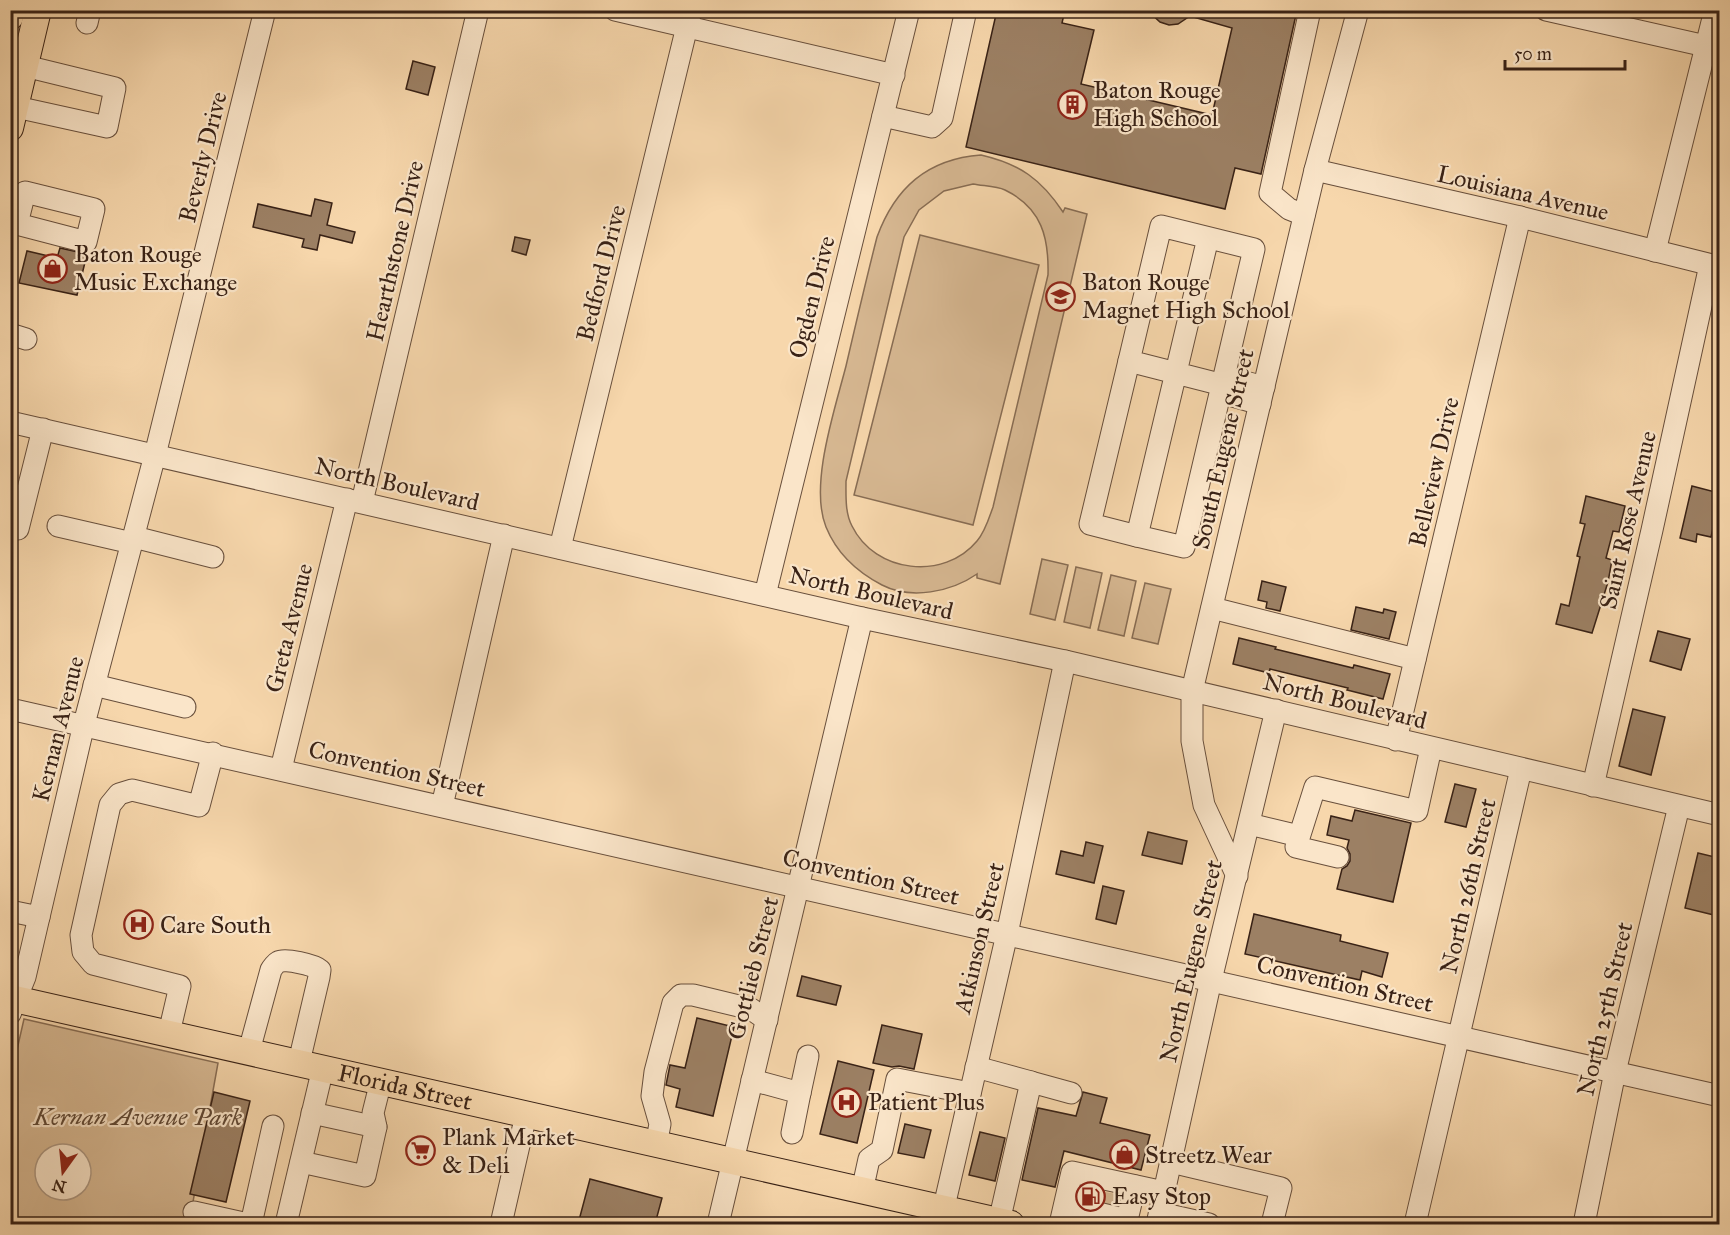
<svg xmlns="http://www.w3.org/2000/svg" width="1730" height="1235" font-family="'IM FELL Great Primer',serif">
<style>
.green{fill:#d7b892;stroke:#886d54;stroke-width:1.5;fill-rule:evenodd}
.building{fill:#9c8064;stroke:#392216;stroke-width:1.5}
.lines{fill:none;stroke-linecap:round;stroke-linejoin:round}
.minor-tunnel{stroke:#d1b38e;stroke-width:21;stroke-dasharray:21 10;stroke-linecap:butt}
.minor-casing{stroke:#684f3c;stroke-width:23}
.major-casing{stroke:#392216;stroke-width:28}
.minor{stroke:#fae5c9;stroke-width:21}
.major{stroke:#f7d7ac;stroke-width:26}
.labels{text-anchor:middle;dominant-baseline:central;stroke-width:4.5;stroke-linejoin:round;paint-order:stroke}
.poi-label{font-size:24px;fill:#392216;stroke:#fae5c9;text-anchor:start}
.street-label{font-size:24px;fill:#392216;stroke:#fae5c9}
.park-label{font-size:24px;font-style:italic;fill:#604835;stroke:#fae5c9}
</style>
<rect width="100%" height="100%" fill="#f7d7ac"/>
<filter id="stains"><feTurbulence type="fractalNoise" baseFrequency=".00333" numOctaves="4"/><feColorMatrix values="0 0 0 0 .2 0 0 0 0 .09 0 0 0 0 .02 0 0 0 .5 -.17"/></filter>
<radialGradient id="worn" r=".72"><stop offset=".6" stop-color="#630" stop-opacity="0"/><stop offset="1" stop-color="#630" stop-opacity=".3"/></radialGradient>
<g class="green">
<path d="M981 155C1020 164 1041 179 1063 212L1065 208 1087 214 1000 584 977 578V574C951 592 911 600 882 585 857 572 837 554 826 527 809 485 835 409 846 366 856 323 866 280 877 237 895 188 927 159 981 155ZM973 184C983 186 996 186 1005 190 1042 208 1049 238 1048 275L993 507C989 518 985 532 977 541 944 581 875 573 852 526 845 513 846 496 846 481L904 237 919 210 944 191Z"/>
<polygon points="920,235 1039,265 973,525 854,495"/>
<polygon points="1042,559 1068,565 1055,620 1030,614"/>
<polygon points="1076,567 1102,573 1090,628 1064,622"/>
<polygon points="1111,575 1136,581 1124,636 1098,630"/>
<polygon points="1145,583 1171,589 1158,644 1132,638"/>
<path d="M24 1019 218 1063 189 1224H11V1076ZM45 1154H81V1190H45Z"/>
</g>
<g class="building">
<polygon points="997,10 1065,10 1062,23 1094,30 1081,84 1212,115 1232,28 1190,16 1178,24 1169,25 1160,22 1147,10 1297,10 1261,174 1235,168 1225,209 966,147"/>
<polygon points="413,61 435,67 428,95 406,89"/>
<polygon points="315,199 332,203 327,225 355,232 352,243 320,235 317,250 302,247 304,239 253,227 258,204 311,216"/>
<polygon points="515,237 530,240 526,255 512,251"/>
<polygon points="60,248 87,254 77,295 19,283 27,251 57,258"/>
<polygon points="1692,486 1719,493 1719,502 1711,537 1697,534 1696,542 1680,538"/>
<polygon points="1586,496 1625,506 1619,532 1613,531 1606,558 1612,560 1608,582 1592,633 1556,624 1561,604 1569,606 1580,557 1577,556 1585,524 1580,523"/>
<polygon points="1262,581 1286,587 1280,611 1266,608 1267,602 1258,600"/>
<polygon points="1356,607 1383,613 1384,609 1396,612 1389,639 1351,630"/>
<polygon points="1658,631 1690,639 1681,670 1650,661"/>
<polygon points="1239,638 1276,647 1275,649 1353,668 1354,665 1390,674 1383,699 1347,690 1348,688 1270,669 1269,673 1233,664"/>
<polygon points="1633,709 1665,717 1651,775 1619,766"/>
<polygon points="1455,784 1476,789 1466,827 1445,822"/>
<polygon points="1355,810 1411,823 1393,902 1337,889 1342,869 1347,866 1350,861 1350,854 1347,848 1349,840 1327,835 1331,816 1352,821"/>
<polygon points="1148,832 1187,841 1182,864 1142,855"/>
<polygon points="1086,842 1103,846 1094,883 1056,874 1061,851 1083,856"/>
<polygon points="1698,853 1719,858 1719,891 1714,915 1685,908"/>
<polygon points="1103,886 1124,891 1116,924 1096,919"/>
<polygon points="1254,914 1341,935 1340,941 1388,953 1382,977 1362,971 1360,980 1245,954"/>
<polygon points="802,976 841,986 836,1005 797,996"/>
<polygon points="697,1018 734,1027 713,1116 676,1107 680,1089 666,1085 670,1065 685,1068"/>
<polygon points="882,1025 922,1034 914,1069 899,1066 892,1067 873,1063"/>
<polygon points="838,1061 874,1070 857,1143 820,1134"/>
<polygon points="214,1092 250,1101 226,1202 190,1194"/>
<polygon points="1083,1092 1107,1098 1100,1123 1150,1135 1141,1170 1064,1151 1055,1187 1022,1180 1038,1108 1076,1116"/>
<polygon points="905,1124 931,1130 924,1158 898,1153"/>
<polygon points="980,1132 1005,1138 995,1181 969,1175"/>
<polygon points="590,1179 662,1198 655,1224 578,1224"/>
</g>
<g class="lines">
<g class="minor-tunnel">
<polyline points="1087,1204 1090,1187"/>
<polyline points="1108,1209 1111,1193"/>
</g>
<defs>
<g id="minor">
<polyline points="615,10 894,75"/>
<polyline points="1546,10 1719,49"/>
<polyline points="87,23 90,10"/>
<polyline points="16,107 107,127 115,88 25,66"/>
<polyline points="883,116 932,127 942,118 966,10"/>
<polyline points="1315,170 1520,217 1720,267"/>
<polygon points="25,192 94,209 86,242 17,224"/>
<polyline points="1304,215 1289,209 1270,193 1310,10"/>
<polyline points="1208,238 1137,536 1184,547 1254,249 1161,226 1129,361 1223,385"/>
<polyline points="1655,251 1715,10"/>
<polyline points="10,334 26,339"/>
<polyline points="1129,361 1090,524 1137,536"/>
<polyline points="1260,404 1229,395 1223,385 1234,379 1264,387"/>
<polyline points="10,422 862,618 1065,661 1720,815"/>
<polyline points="362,502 478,10"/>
<polyline points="58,526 132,543"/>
<polyline points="18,529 43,429"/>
<polyline points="134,537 213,557"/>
<polyline points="560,548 691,10"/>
<polyline points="765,595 909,10"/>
<polyline points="1212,608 1415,659"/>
<polyline points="94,685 185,707"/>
<polyline points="10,709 1720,1096"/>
<polyline points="1396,740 1520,217"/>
<polyline points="281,769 347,499"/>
<polyline points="1593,786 1652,530 1710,265"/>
<polyline points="442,806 504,535"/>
<polyline points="1249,824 1299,836"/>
<polyline points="1338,857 1296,847 1315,787 1417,811 1431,748"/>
<polyline points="1237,876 1204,805 1192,741 1192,691 1315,170 1358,10"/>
<polyline points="10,911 39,917"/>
<polyline points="10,1014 25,977 84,724 155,455 265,10"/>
<polyline points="169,1033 180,986 93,964 83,952 81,935 110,805 119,794 132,790 199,806 213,753"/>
<path d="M249 1051 271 970C272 968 276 963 278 962 285 958 314 965 320 970L319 977 299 1062"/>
<polyline points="976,1067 1031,1082"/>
<polyline points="752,1080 800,1093 792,1133"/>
<polyline points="800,1093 808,1056"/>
<polyline points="376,1127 373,1113 381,1081"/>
<polyline points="656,1145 660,1124 652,1096 655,1072 673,1003 681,995 693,995 751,1009 767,1020"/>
<polyline points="301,1162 365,1176 376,1127 312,1113"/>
<polyline points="1171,1162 1281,1188 1272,1224"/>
<polyline points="862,1191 869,1159 882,1150 897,1079 970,1093"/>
<polyline points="1065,1205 1127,1220 1135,1186"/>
<polyline points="194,1212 248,1224"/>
<polyline points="1160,1213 1209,1224"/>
<polyline points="999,1222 1031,1082 1071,1093"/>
<polyline points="251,1224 273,1126"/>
<polyline points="286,1224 323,1068"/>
<polyline points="501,1224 526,1115"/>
<polyline points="718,1224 862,618"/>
<polyline points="940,1224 1007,934 1065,661"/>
<polyline points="1060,1224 1072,1172 1164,1192"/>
<polyline points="1157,1224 1211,980 1276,710"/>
<polyline points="1415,1224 1521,769"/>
<polyline points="1584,1224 1615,1072 1679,806"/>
</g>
<g id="major">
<polyline points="10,17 12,10"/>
<polyline points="10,128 38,10"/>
<path id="s1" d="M10 998 1011 1224"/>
</g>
</defs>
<use href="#minor" class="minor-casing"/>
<use href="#major" class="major-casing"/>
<use href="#minor" class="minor"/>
<use href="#major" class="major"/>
</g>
<defs>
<symbol id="building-ring" viewBox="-11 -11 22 22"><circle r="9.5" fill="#fae5c9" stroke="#8f2418" stroke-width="1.5"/><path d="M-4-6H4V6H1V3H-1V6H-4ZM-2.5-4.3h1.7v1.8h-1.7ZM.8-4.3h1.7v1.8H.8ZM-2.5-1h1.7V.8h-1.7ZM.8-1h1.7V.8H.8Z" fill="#8f2418"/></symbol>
<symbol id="shop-ring" viewBox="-11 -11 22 22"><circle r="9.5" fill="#fae5c9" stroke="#8f2418" stroke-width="1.5"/><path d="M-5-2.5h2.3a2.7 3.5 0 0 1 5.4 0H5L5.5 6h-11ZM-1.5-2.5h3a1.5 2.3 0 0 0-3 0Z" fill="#8f2418"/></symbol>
<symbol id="school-ring" viewBox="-11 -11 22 22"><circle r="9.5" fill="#fae5c9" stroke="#8f2418" stroke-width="1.5"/><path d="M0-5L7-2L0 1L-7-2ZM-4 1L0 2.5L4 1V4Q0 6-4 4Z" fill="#8f2418"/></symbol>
<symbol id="hospital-ring" viewBox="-11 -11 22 22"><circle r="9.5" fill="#fae5c9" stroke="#8f2418" stroke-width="1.5"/><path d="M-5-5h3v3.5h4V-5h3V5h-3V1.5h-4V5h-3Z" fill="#8f2418"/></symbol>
<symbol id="supermarket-ring" viewBox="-11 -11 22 22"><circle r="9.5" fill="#fae5c9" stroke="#8f2418" stroke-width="1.5"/><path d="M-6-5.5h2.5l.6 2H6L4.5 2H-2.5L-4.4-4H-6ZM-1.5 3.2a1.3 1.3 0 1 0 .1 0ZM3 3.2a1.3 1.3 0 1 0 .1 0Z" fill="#8f2418"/></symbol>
<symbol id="fuel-ring" viewBox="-11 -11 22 22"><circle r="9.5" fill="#fae5c9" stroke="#8f2418" stroke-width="1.5"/><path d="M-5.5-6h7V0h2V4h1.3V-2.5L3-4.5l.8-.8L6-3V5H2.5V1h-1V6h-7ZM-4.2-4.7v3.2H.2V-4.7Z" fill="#8f2418"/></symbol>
</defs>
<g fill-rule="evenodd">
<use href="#building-ring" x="1056" y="88" width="33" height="33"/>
<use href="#shop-ring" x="36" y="252" width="33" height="33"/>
<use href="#school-ring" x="1044" y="280" width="33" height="33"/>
<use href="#hospital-ring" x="122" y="908" width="33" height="33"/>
<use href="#hospital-ring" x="830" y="1086" width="33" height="33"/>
<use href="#supermarket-ring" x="404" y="1134" width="33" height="33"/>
<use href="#shop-ring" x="1108" y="1138" width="33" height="33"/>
<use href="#fuel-ring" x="1074" y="1180" width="33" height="33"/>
</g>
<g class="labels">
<g class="poi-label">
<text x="1093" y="90">Baton Rouge<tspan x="1093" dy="28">High School</tspan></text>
<text x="74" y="254">Baton Rouge<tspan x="74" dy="28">Music Exchange</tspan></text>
<text x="1082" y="282">Baton Rouge<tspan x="1082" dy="28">Magnet High School</tspan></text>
<text x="160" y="925">Care South</text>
<text x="868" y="1102">Patient Plus</text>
<text x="442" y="1137">Plank Market<tspan x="442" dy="28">&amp; Deli</tspan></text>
<text x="1145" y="1155">Streetz Wear</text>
<text x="1112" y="1196">Easy Stop</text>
</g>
<g class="street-label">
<text transform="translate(203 157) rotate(-76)">Beverly Drive</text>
<text transform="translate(1523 193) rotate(13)">Louisiana Avenue</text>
<text transform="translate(395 251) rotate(-77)">Hearthstone Drive</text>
<text transform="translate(601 273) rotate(-76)">Bedford Drive</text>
<text transform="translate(812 297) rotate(-76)">Ogden Drive</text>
<text transform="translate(1223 449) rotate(-77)">South Eugene Street</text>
<text transform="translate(1434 472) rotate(-77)">Belleview Drive</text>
<text transform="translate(397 484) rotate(13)">North Boulevard</text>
<text transform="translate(1628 520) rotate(-77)">Saint Rose Avenue</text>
<text transform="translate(871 593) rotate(13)">North Boulevard</text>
<text transform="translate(289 628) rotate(-76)">Greta Avenue</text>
<text transform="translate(1345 701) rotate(14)">North Boulevard</text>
<text transform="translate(58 729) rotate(-76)">Kernan Avenue</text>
<text transform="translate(397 769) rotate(13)">Convention Street</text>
<text transform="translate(871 877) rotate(13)">Convention Street</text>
<text transform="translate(1468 886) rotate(-77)">North 26th Street</text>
<text transform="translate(979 938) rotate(-77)">Atkinson Street</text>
<text transform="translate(1191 961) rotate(-77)">North Eugene Street</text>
<text transform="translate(753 968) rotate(-76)">Gottlieb Street</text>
<text transform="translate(1345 984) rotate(13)">Convention Street</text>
<text transform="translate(1605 1009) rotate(-77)">North 25th Street</text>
<text stroke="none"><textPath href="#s1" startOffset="405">Florida Street</textPath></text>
</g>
<g class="park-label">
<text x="138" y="1117">Kernan Avenue Park</text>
</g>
</g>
<rect width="1730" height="1235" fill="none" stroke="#f7d7ac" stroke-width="36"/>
<rect x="12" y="12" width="1706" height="1211" fill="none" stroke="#392216" stroke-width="3"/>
<rect x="18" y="18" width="1694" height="1199" fill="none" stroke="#392216" stroke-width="1.5"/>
<g transform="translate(63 1172) rotate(195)"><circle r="28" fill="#fae5c9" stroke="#ad9781" stroke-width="1.5"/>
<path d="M0-4.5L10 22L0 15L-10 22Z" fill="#8f2418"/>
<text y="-9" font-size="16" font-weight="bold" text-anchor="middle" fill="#392216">N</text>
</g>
<path d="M1505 60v9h120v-9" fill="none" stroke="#392216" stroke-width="3"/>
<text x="1514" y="60" font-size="18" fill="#392216" stroke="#fae5c9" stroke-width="4.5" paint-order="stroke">50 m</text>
<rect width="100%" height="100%" filter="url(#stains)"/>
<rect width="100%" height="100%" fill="url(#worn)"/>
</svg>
